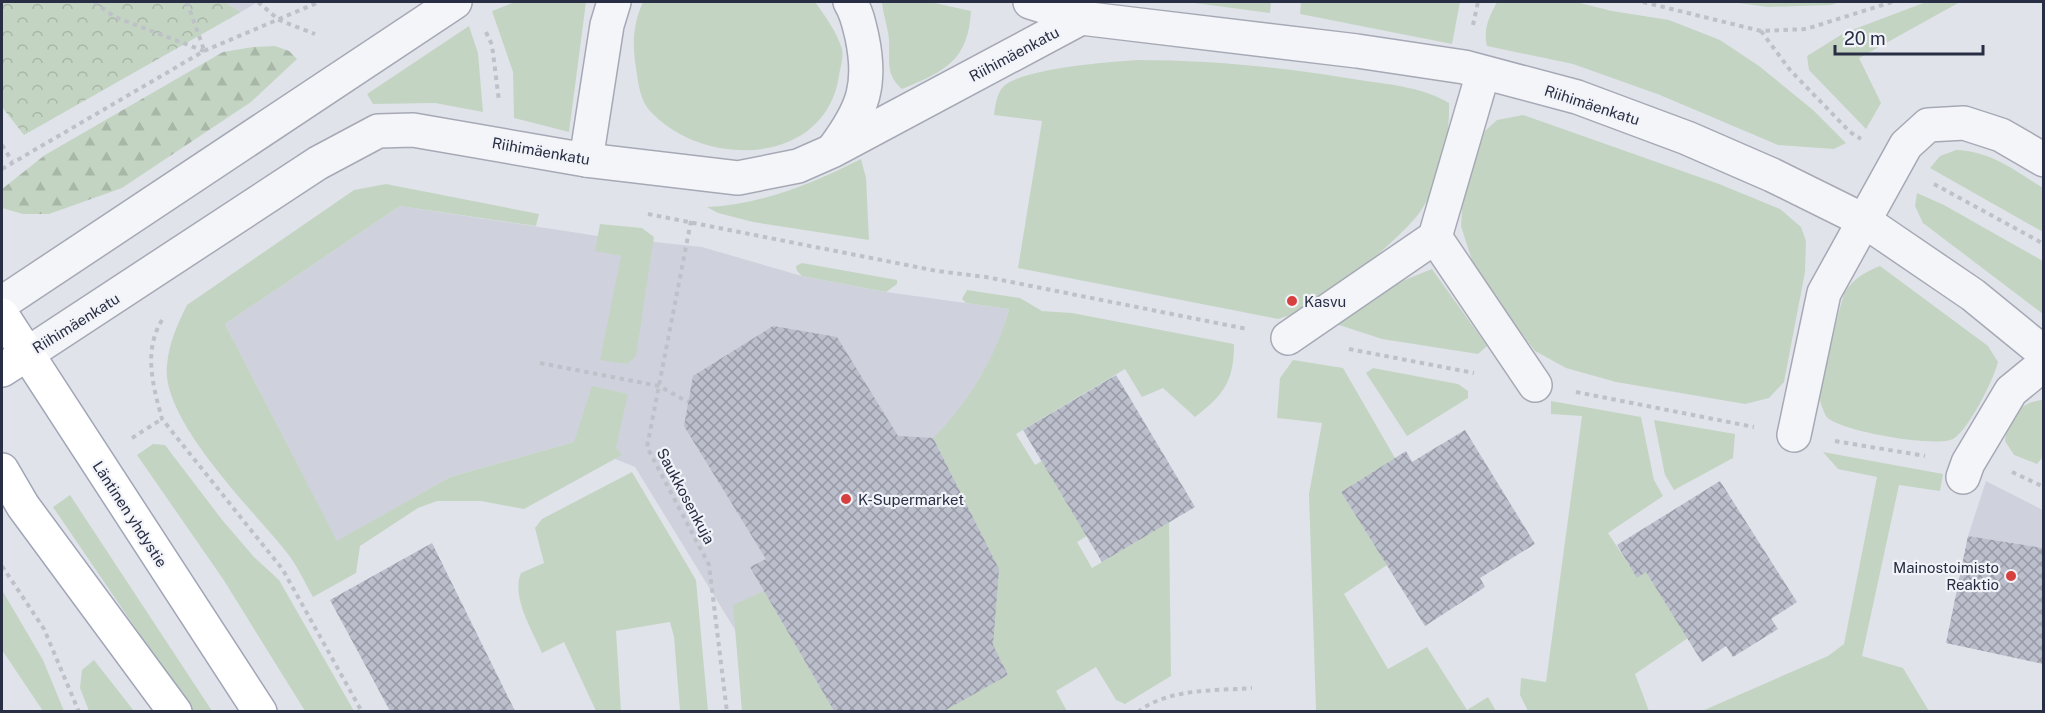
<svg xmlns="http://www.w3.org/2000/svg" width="2045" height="713" font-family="'Public Sans',sans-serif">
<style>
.built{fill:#cfd2dd}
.green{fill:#c3d5c2}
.forest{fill:url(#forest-firs)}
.park{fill:url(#park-crowns)}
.building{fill:url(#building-cross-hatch)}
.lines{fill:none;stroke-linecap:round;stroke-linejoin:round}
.minor-casing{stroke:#a6a9b5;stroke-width:36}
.major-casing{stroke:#a0a5b7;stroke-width:36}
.path{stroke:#bfc1c9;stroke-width:4;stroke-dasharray:4.5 4.5;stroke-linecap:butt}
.minor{stroke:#f4f5f8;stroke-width:33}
.major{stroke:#fff;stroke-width:33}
.poi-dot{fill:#d6413f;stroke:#f1f3f8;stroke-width:2}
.labels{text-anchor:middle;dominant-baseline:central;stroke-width:4.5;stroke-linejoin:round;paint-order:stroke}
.street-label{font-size:15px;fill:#282e43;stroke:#f1f3f8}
.poi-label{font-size:15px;fill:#282e43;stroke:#f1f3f8;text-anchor:start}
</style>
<defs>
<pattern id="forest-firs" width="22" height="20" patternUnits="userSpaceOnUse" patternTransform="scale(1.5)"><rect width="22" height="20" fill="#c3d5c2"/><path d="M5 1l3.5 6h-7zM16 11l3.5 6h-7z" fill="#a8b7a8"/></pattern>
<pattern id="park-crowns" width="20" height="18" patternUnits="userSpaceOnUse" patternTransform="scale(1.5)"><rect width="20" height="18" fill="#c3d5c2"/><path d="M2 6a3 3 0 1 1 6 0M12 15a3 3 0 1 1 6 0" fill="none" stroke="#a8b7a8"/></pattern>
<pattern id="building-cross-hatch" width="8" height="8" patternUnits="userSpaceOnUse" patternTransform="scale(1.5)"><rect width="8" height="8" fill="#bbbecb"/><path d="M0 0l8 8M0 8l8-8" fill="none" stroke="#989ba6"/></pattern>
</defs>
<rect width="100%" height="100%" fill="#e1e3eb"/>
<g class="built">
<polygon points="225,2 258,2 241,12"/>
<polygon points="400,206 598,236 702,247 802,276 886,292 1009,309 972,442 1075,657 976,711 785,711 635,467 574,442 450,477 337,542 225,324"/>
<polygon points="1986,481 2043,510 2043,548 1968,536"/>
</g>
<g class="green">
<polygon points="515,2 586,2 569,132 514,118 513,72 492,11"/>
<path d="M643 2H815C825 16 837 32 842 49 844 57 840 68 839 76 825 167 703 169 650 111 640 101 638 82 636 68 632 44 633 24 643 2Z"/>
<path d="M882 2H930L971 11C968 61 945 71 902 89 885 74 890 61 889 40 888 27 883 15 882 2Z"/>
<polygon points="1187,2 1271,2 1270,13"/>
<polygon points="1301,2 1460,2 1452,44 1300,14"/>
<path d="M1497 2H1576L1612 11 1669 20 1720 40 1759 66 1813 110 1846 143 1834 149 1778 145 1660 95 1573 64 1487 46C1483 29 1489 17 1497 2Z"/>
<polygon points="1731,2 1840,2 1831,5 1768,7"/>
<polygon points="1926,2 1960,2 1859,58 1881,103 1866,129 1809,70 1807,56 1844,33"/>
<polygon points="469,26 478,53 483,112 435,103 373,104 367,94"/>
<path d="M1138 60C1215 60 1290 68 1366 81 1394 85 1424 88 1449 103 1450 139 1441 181 1420 212 1406 233 1327 300 1304 310 1296 314 1286 316 1278 319L1018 268 1042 121 994 115C995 107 997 94 1002 88 1019 68 1111 62 1138 60Z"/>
<polygon points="1523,115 1719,184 1780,209 1801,227 1806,241 1805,272 1784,382 1769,398 1745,404 1616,382 1566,368 1535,351 1476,273 1461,226 1463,196 1485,131 1497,120"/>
<path d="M1956 150C1991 151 2014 170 2043 188V232L1930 168 1940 156Z"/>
<path d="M861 159 866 178 869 240 753 222 718 213 707 207C763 204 811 184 861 159Z"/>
<path d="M386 184 539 214 536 226 400 206 225 324 337 541 450 477 574 442 592 386 628 394 616 447 622 455 524 509 481 501H437L418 508 360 546 356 573 313 597C305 583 298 567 288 554 255 512 160 420 167 365 169 343 177 325 187 305L354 190Z"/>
<polygon points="1917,193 1944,205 2043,261 2043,314 1923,223 1915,206"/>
<polygon points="600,224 642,228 654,237 636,356 627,364 600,360 621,256 595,251"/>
<polygon points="802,263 897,280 897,284 886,292 802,276 797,271 796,266"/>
<path d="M1880 266 1988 346 1998 362C1994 379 1968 431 1953 439 1937 448 1836 431 1826 416 1824 412 1820 403 1820 399 1820 389 1841 300 1845 292 1854 278 1865 272 1880 266Z"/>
<polygon points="1432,269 1487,346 1478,354 1382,339 1333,323 1387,287"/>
<path d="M967 290 1020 298 1042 311 1072 313 1234 344C1234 381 1224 395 1195 417L1163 388 1142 397 1125 369 1016 434 1035 465 1042 461 1087 536 1077 542 1092 568 1169 522 1171 676 1125 704 1116 700 1096 667 1056 691 1067 711H944L1008 674 993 645 999 569 933 438C967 405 997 356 1009 309L966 303 962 299Z"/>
<polygon points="1293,360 1343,368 1395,458 1341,492 1387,565 1344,594 1388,669 1427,647 1467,710 1488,697 1496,711 1272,712 1316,710 1309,494 1322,423 1277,418 1280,378"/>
<polygon points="1373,368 1458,384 1468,391 1468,398 1407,436 1366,373"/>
<path d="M2043 400V457L2037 464 2014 455 2005 441C2007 418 2020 402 2043 400Z"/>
<polygon points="1551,401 1641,417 1654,480 1663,496 1608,533 1637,577 1646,572 1688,638 1635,674 1649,711 1528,711 1520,695 1521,678 1546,682 1582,416 1551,414"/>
<polygon points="1654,420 1735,434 1733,458 1674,490 1665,475"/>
<polygon points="153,444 165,445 223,521 254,557 279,580 354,711 305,711 223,579 137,455"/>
<polygon points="1823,452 1943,474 1940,491 1899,485 1862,656 1903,668 1929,711 1702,711 1828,656 1844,644 1877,477 1838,469"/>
<path d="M632 472 696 580 708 711H680L674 637 670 622 616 631 621 711H596L564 642 542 653C532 630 511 597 521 573L544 563 535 528 542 519Z"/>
<polygon points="70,495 212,711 192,711 53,507"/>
<polygon points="2,590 43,660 64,711 43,711 2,650"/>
<polygon points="764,591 834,711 742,711 733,605"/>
<polygon points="94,660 134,711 89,711 80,688 82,670"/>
</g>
<polygon class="forest" points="275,46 289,51 297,59 251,102 122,188 49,214 23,214 2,208 2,189 45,155 223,52 253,47"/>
<polygon class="park" points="2,2 225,2 241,12 24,135 2,107"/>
<g class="building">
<polygon points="773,326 837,337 898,436 933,438 999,569 993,645 1008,675 944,711 834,711 750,567 766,559 684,426 693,376"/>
<polygon points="1116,375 1195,507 1102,562 1023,430"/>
<polygon points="1465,430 1535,544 1480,578 1485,587 1425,626 1341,492 1406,451 1412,462"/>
<polygon points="1720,481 1797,602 1771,619 1778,629 1733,657 1726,646 1702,662 1646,572 1637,578 1617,545"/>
<polygon points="1968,536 2043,548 2043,664 1946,643"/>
<polygon points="432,543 515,711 390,711 330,600"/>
</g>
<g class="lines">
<defs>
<g id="minor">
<polyline points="1030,2 1081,18 1357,51 1464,67 1577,97 1687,138 1772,175 1863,220 1973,295 2044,353"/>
<path d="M835 147C863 109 872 85 862 37 859 24 857 13 850 2"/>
<polyline points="586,160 607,25 614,2"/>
<polyline points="1435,237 1535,385"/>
<polyline points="2,303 455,2"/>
<polyline points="1288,338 1435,237 1483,73"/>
<polyline points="27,354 318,163 378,131 413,130 586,160 738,178 798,166 832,151 1081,18"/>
<polyline points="1794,435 1824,293 1906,145 1928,125 1964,123 2001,135 2044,160"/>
<polyline points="1963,477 1968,463 2011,391 2044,364"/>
</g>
<g id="major">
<polyline points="2,315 260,712"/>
<polyline points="2,370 27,354"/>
<polyline points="2,470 23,506 175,712"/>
</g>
</defs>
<use href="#minor" class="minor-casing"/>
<use href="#major" class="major-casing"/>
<g class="path">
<polyline points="94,2 115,17 204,51"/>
<polyline points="187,2 204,50"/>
<polyline points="258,2 279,20 315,34"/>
<polyline points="1643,2 1761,31 1806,29 1892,2"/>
<polyline points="1473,25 1478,2"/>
<polyline points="1761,31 1790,70 1850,132 1861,139"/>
<polyline points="486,32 492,45 499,101"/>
<polyline points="2,145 12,161"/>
<polyline points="2,169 204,51 319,2"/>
<polyline points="1934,184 2044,244"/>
<polyline points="648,214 937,271 986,277 1247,329"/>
<polyline points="691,221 647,447 709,565 727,712"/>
<path d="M162 320C143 351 153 386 162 419L283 570 362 712"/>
<polyline points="1349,349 1474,373"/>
<polyline points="540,363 659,386 688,402"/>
<polyline points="1576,392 1754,427"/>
<polyline points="132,438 162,419"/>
<polyline points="1835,441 1925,456"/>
<polyline points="2012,472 2044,487"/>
<polyline points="2,566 44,629 79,712"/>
<path d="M1138 712C1168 688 1215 691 1252 688"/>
</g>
<use href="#minor" class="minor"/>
<use href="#major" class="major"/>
</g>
<g class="poi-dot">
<circle cx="1292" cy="301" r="6"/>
<circle cx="846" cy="499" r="6"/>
<circle cx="2011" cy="576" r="6"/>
</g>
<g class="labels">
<g class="street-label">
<text transform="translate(1014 54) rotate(-28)">Riihimäenkatu</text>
<text transform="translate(1592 105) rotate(18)">Riihimäenkatu</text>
<text transform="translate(541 151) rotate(10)">Riihimäenkatu</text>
<text transform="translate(76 323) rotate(-32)">Riihimäenkatu</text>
<text transform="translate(686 496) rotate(62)">Saukkosenkuja</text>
<text transform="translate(130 514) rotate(57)">Läntinen yhdystie</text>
</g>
<g class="poi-label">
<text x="1304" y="301">Kasvu</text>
<text x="858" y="499">K-Supermarket</text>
<text x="1999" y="567" text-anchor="end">Mainostoimisto<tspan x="1999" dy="17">Reaktio</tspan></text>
</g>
</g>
<rect width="2045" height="713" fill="none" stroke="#282e43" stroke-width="6"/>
<path d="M1835 45v9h148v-9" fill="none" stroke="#282e43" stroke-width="3"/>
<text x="1844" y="45" font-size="18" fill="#282e43" stroke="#f1f3f8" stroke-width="4.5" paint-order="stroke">20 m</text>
</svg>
